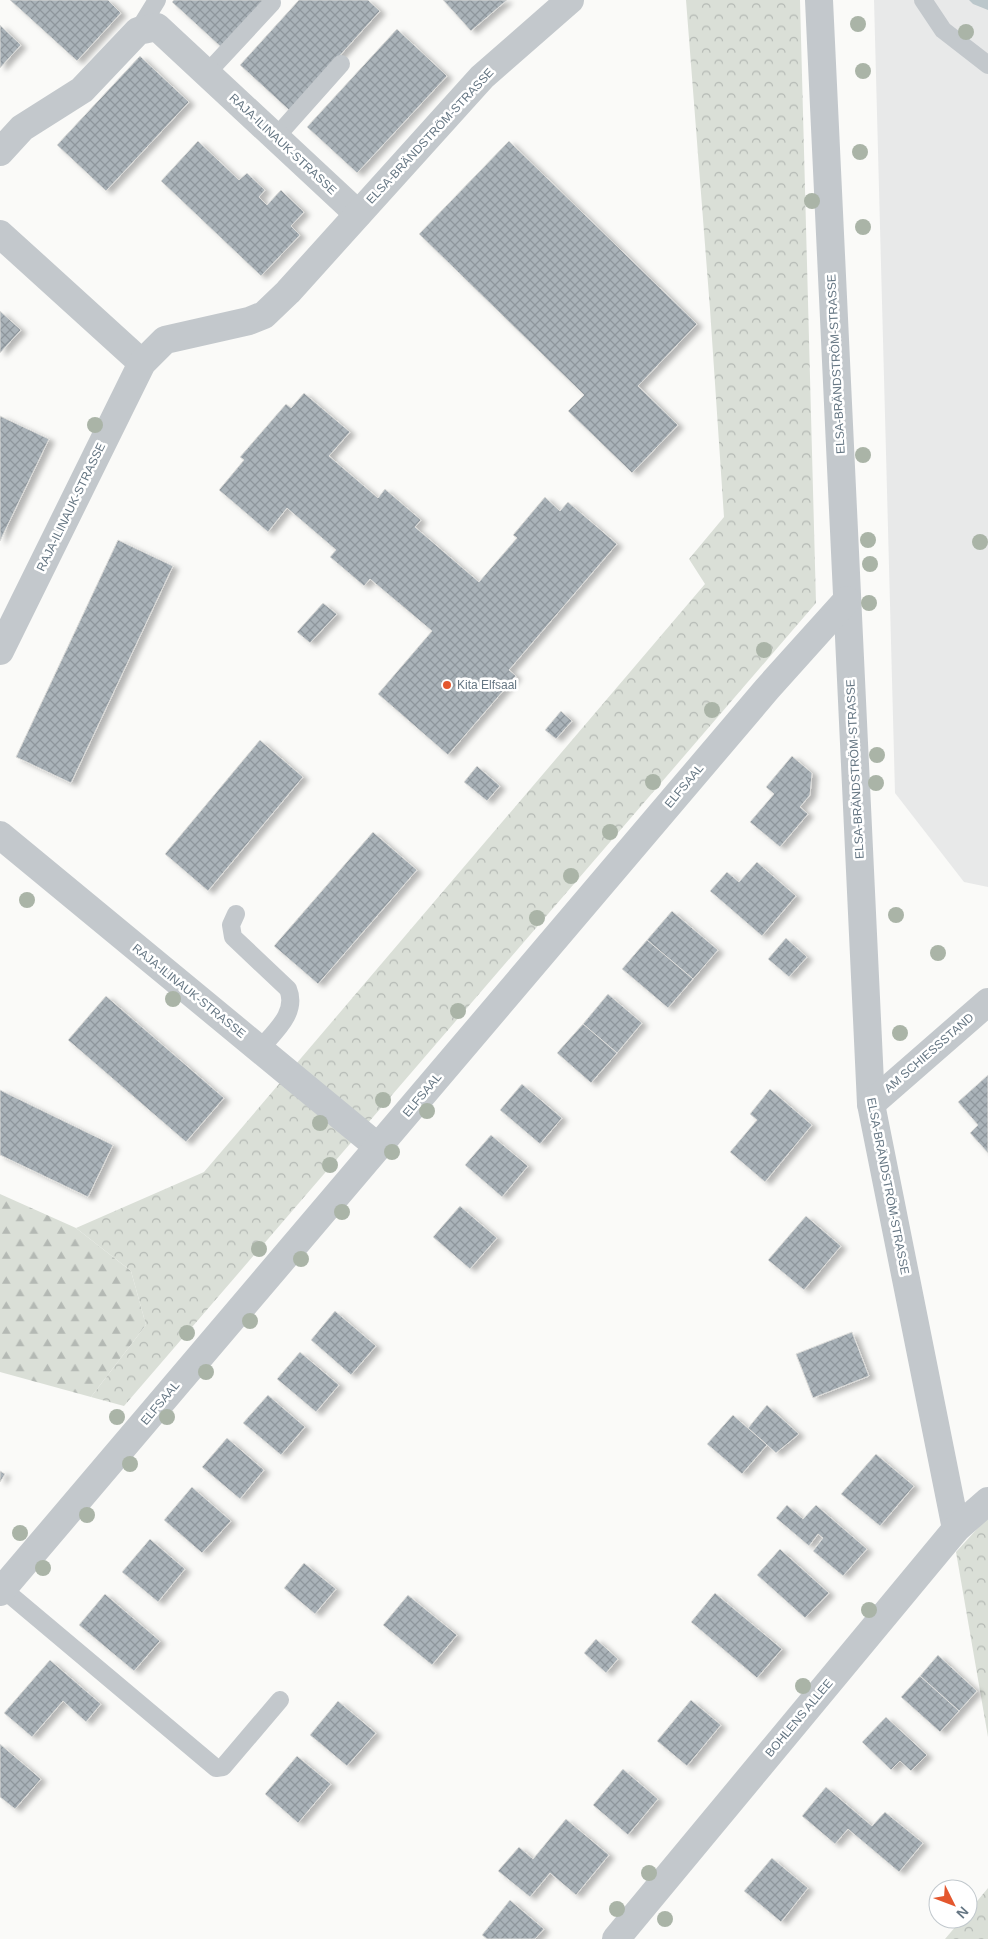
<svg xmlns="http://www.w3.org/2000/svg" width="988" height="1939" font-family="Arial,sans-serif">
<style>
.built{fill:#e8e9e9}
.forest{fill:url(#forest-firs)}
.park{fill:url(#park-crowns)}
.water{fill:#bbc7cb}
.building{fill:url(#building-cross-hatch);stroke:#dcdcda;filter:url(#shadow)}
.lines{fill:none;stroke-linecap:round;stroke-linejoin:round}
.service{stroke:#c3c8cc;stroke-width:18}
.minor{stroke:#c3c8cc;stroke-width:28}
.tree{fill:#aab4a7}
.poi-dot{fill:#e4572e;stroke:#fff;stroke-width:2}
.labels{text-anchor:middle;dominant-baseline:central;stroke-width:5;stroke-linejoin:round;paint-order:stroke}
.street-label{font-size:12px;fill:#657683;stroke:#fff}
.poi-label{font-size:12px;fill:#657683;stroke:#fff;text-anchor:start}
</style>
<defs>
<pattern id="forest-firs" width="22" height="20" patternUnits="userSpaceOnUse" patternTransform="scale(1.25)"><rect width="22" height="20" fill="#dadfd7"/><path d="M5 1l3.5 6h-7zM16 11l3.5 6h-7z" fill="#b4b9b4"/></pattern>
<pattern id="park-crowns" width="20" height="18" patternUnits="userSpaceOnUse" patternTransform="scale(1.25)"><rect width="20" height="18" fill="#dadfd7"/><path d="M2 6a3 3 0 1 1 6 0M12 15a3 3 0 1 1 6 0" fill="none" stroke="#b4b9b4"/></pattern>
<pattern id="building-cross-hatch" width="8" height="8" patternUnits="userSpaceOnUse" patternTransform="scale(1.25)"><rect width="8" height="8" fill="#aab3b9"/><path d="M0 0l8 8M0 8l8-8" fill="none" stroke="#8e969c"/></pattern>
<filter id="shadow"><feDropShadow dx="5.5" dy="3" stdDeviation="2.5" flood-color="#0004"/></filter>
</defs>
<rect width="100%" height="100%" fill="#fafaf8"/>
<polygon class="built" points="874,0 988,0 988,887 964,882 895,793"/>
<polygon class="forest" points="0,1194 76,1228 131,1271 146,1325 91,1397 0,1372"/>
<g class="park">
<polygon points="686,0 800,0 816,603 124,1406 91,1397 146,1325 131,1271 76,1228 204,1172 705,584 689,559 724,517 710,309"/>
<polygon points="988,1517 988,1737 956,1552"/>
<polygon points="988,1888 988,1939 945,1939 962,1919 968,1919 968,1912"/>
</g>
<polygon class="water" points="969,0 988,0 988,10 973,4"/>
<g class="building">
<polygon points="10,0 108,0 121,13 77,61"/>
<polygon points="174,0 266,0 222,48 172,2"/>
<polygon points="299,0 368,0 380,11 290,111 240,65"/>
<polygon points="443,0 507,0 471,31"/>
<polygon points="0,25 21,45 0,68"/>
<polygon points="397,29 447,76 357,173 307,127"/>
<polygon points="140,56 189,102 106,191 57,145"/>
<polygon points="198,141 239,180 247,173 265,190 259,197 267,205 281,190 304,212 291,226 300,235 261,276 161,181"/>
<polygon points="509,141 697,324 638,386 678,425 632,473 568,411 584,395 419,234"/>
<polygon points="0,311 21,330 0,353"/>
<polygon points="304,393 350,432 329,456 378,498 385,489 421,520 415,527 479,582 517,538 513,535 545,497 560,511 568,502 617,544 509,670 516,676 448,755 378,694 432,631 370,579 364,586 330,557 336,550 287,508 268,532 219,490 244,460 240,457 286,404 291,408"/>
<polygon points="0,416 49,439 0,541"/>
<polygon points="118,540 173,566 71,783 16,757"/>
<polygon points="323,603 337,614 310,643 297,632"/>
<polygon points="561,711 572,721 556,739 545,730"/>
<polygon points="260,740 303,777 208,891 165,854"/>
<polygon points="792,756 812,773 810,795 800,807 808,814 780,847 750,822 774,794 766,787"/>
<polygon points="477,766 500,786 487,801 464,782"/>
<polygon points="373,832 417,870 318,984 274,946"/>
<polygon points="757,862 796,896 762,936 710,891 727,872 739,882"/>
<polygon points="672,911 718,950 693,979 647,940"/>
<polygon points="786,938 807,957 789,977 768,959"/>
<polygon points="647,940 693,979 668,1008 622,969"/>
<polygon points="608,994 642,1023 617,1053 583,1024"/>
<polygon points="106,996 224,1098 186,1142 68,1040"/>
<polygon points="583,1024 617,1053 591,1083 557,1053"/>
<polygon points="988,1075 988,1153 970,1133 978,1125 958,1102"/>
<polygon points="522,1084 562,1118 540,1144 500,1110"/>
<polygon points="770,1089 812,1125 765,1182 730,1152 757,1120 750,1114"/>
<polygon points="0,1090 113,1145 88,1197 0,1155"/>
<polygon points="491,1135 528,1166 502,1197 465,1165"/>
<polygon points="460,1206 497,1238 470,1269 433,1237"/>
<polygon points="806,1216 841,1246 804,1290 768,1260"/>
<polygon points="335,1311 376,1346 351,1375 311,1340"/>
<polygon points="852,1332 869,1376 813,1398 796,1354"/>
<polygon points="300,1352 339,1385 316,1412 277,1379"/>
<polygon points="268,1395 305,1427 281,1455 243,1423"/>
<polygon points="767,1405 799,1434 776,1453 748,1428"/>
<polygon points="733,1415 767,1445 742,1474 707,1444"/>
<polygon points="227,1438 264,1470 240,1499 202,1467"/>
<polygon points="876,1454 914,1486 880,1526 841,1494"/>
<polygon points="0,1471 5,1474 0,1482"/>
<polygon points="192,1487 231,1521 202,1553 164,1520"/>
<polygon points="787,1505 803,1519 816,1505 867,1549 843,1576 813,1551 823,1538 818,1534 809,1546 776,1518"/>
<polygon points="150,1539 185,1569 158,1602 122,1572"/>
<polygon points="780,1549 829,1593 805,1618 757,1575"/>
<polygon points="304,1563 336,1589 315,1614 284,1588"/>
<polygon points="715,1593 782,1649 757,1678 691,1622"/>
<polygon points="105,1594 160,1641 134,1671 79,1625"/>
<polygon points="408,1595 457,1635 432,1665 383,1625"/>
<polygon points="596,1639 618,1659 606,1673 584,1653"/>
<polygon points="938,1655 977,1691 959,1711 920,1676"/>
<polygon points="50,1660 101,1704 86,1722 63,1701 32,1737 4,1713"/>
<polygon points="920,1676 959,1711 940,1732 901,1697"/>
<polygon points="691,1700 721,1725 687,1766 657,1741"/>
<polygon points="338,1701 376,1733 347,1766 310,1735"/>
<polygon points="886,1717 927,1755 911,1771 900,1761 891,1770 862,1742"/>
<polygon points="0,1744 41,1779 15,1809 0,1797"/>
<polygon points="297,1756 331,1784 298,1823 265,1794"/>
<polygon points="623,1769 658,1799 628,1835 593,1805"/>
<polygon points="826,1787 872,1826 885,1812 923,1843 899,1872 848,1829 835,1844 802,1816"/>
<polygon points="566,1819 609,1855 576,1895 550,1873 530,1897 498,1871 519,1847 533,1859"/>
<polygon points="772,1858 808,1888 781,1922 744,1891"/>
<polygon points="510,1900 544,1929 535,1939 487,1939 482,1935"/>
</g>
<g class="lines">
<g class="service">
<polyline points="923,0 943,30 988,65"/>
<polyline points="138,31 157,0"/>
<polyline points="207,73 272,3"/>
<polyline points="276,137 341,64"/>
<path d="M236 914 231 925 233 937 288 989C298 1013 274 1032 260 1049"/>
<polyline points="3,1589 216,1768 223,1767 280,1700"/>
</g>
<g class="minor">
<polyline points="819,0 871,1104 956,1529"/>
<polyline points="0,152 22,128 82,90 138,31 157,27 358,214"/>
<polyline points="0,234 142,363"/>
<polyline points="0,651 142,363 165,340 249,321 264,315 288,292 482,77 570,0"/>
<polyline points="0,835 378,1147"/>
<polyline points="871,1104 988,1002"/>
<polyline points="0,1592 767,689 847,600"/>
<polyline points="616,1939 956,1529 988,1501"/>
</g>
</g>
<g class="tree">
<circle cx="858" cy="24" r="8"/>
<circle cx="966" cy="32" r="8"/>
<circle cx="863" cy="71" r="8"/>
<circle cx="860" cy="152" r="8"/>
<circle cx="812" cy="201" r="8"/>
<circle cx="863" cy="227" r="8"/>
<circle cx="95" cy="425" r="8"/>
<circle cx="863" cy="455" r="8"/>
<circle cx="868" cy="540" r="8"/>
<circle cx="980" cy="542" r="8"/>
<circle cx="870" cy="564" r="8"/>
<circle cx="869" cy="603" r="8"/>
<circle cx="764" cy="650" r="8"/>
<circle cx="712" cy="710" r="8"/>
<circle cx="877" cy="755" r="8"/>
<circle cx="653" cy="782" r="8"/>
<circle cx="876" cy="783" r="8"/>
<circle cx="610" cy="832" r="8"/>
<circle cx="571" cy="876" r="8"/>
<circle cx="27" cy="900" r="8"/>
<circle cx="896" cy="915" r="8"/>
<circle cx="537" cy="918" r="8"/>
<circle cx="938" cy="953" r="8"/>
<circle cx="173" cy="999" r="8"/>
<circle cx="458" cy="1011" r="8"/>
<circle cx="900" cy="1033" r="8"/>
<circle cx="383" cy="1100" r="8"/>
<circle cx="427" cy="1111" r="8"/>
<circle cx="320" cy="1123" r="8"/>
<circle cx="392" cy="1152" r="8"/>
<circle cx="330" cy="1165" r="8"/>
<circle cx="342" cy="1212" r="8"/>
<circle cx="259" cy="1249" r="8"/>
<circle cx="301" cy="1259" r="8"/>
<circle cx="250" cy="1321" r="8"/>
<circle cx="187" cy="1333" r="8"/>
<circle cx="206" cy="1372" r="8"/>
<circle cx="117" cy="1417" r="8"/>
<circle cx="167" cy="1417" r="8"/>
<circle cx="130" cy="1464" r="8"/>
<circle cx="87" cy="1515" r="8"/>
<circle cx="20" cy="1533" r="8"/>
<circle cx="43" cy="1568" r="8"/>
<circle cx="869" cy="1610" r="8"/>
<circle cx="803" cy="1686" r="8"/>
<circle cx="649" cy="1873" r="8"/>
<circle cx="617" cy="1909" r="8"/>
<circle cx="665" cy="1919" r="8"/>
</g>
<circle class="poi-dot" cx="447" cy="685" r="5"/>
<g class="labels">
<g class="street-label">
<text transform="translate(430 136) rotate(-47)">ELSA-BRÄNDSTRÖM-STRASSE</text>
<text transform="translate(283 144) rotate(43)">RAJA-ILINAUK-STRASSE</text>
<text transform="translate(836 364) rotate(-93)">ELSA-BRÄNDSTRÖM-STRASSE</text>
<text transform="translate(71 507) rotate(-64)">RAJA-ILINAUK-STRASSE</text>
<text transform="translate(855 769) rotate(-93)">ELSA-BRÄNDSTRÖM-STRASSE</text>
<text transform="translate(684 786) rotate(-50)">ELFSAAL</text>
<text transform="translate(189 991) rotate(39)">RAJA-ILINAUK-STRASSE</text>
<text transform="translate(929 1053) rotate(-41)">AM SCHIESSSTAND</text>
<text transform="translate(422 1095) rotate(-50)">ELFSAAL</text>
<text transform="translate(888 1186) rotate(79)">ELSA-BRÄNDSTRÖM-STRASSE</text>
<text transform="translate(160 1403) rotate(-50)">ELFSAAL</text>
<text transform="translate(799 1718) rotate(-50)">BOHLENS ALLEE</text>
</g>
<g class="poi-label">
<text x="457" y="685">Kita Elfsaal</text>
</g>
</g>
<g transform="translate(953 1904) rotate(132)"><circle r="24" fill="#ffffff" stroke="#c1c8cd"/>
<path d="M0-4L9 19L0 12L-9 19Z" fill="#e4572e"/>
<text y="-8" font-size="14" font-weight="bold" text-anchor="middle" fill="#657683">N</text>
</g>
</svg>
